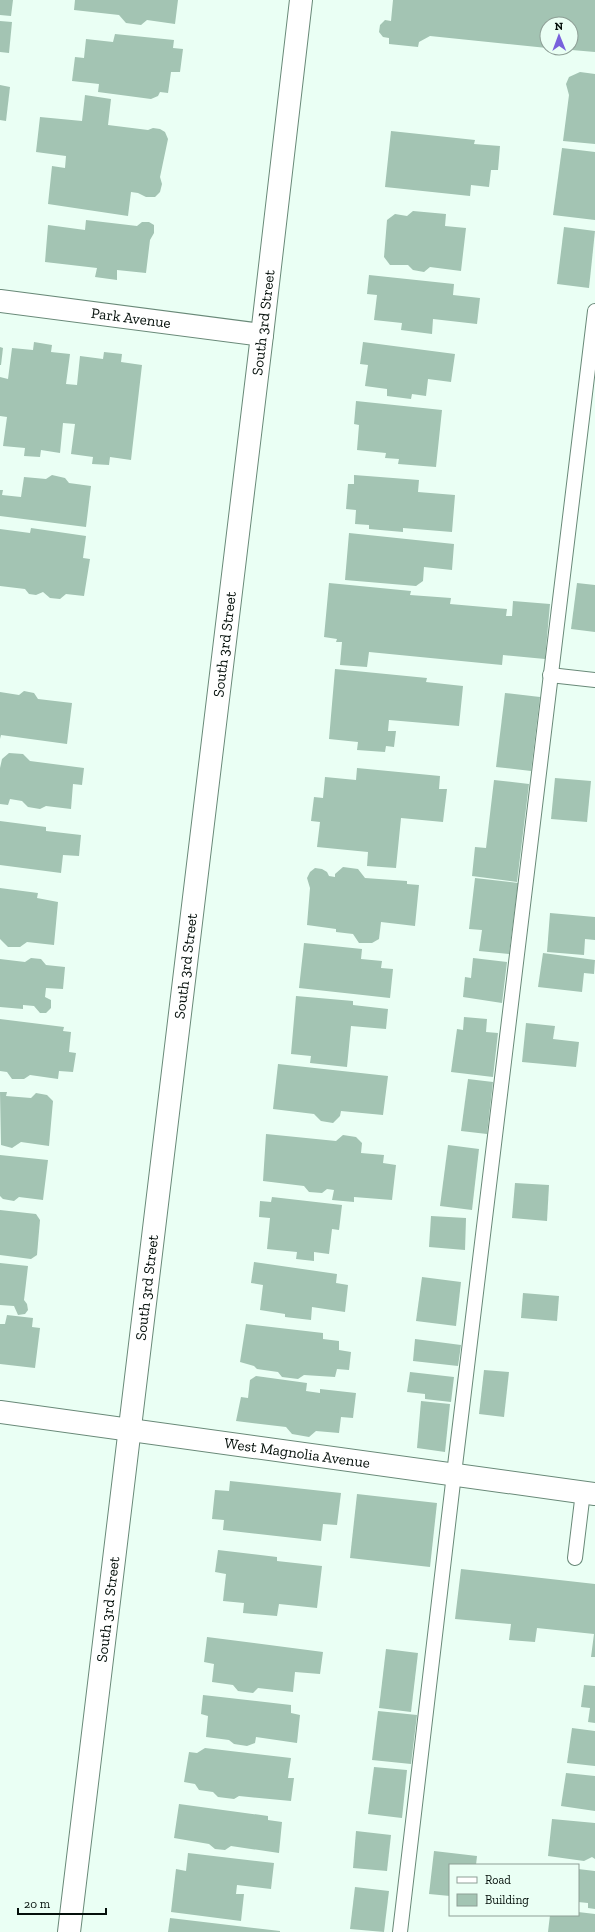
<svg xmlns="http://www.w3.org/2000/svg" width="595" height="1932" font-family="'Zilla Slab',serif">
<style>
.building{fill:#a3c4b3}
.lines{fill:none;stroke-linecap:round;stroke-linejoin:round}
.lane-casing{stroke:#698978;stroke-width:16}
.street-casing{stroke:#698978;stroke-width:24}
.secondary-casing{stroke:#698978;stroke-width:24}
.primary-casing{stroke:#698978;stroke-width:24}
.lane{stroke:#fff;stroke-width:14}
.street{stroke:#fff;stroke-width:22}
.secondary{stroke:#fff;stroke-width:22}
.primary{stroke:#fff;stroke-width:22}
.labels{text-anchor:middle;dominant-baseline:central;stroke-width:3;stroke-linejoin:round;paint-order:stroke}
.street-label{font-size:15px;fill:#040f0a;stroke:#eafff4}
</style>
<rect width="100%" height="100%" fill="#eafff4"/>
<g class="building">
<polygon points="0,0 13,0 11,16 0,15"/>
<polygon points="75,0 178,0 175,24 147,20 141,25 126,23 119,15 74,10"/>
<polygon points="393,0 595,0 595,52 560,49 571,48 571,24 547,24 547,48 430,36 419,42 418,47 389,44 389,38 383,37 379,32 380,25 385,20 391,21"/>
<polygon points="0,21 12,22 9,53 0,52"/>
<polygon points="115,34 174,40 173,48 183,49 180,72 171,72 168,93 160,92 158,96 151,99 98,92 99,84 72,81 75,57 84,58 86,39 113,42"/>
<polygon points="580,72 595,74 595,144 563,141 569,95 566,84 569,77"/>
<polygon points="0,85 10,87 6,121 0,120"/>
<polygon points="85,95 111,99 108,125 148,130 153,128 160,129 165,132 168,139 160,177 162,184 160,192 155,197 146,197 138,193 131,192 128,216 48,204 52,166 65,168 66,156 36,152 40,117 82,121"/>
<polygon points="391,131 475,140 474,144 500,146 498,170 491,170 489,187 471,185 470,196 385,187"/>
<polygon points="562,148 595,152 595,220 553,215"/>
<polygon points="413,211 446,214 445,226 466,228 461,271 430,267 424,272 413,270 408,265 390,265 384,257 387,220 395,214 407,216"/>
<polygon points="86,220 137,226 142,222 149,222 154,225 154,233 150,240 146,273 117,270 117,280 95,277 97,268 45,262 48,225 85,230"/>
<polygon points="564,227 595,231 589,288 557,284"/>
<polygon points="369,275 454,284 453,295 480,298 477,324 433,319 432,334 401,330 402,323 374,320 377,295 367,294"/>
<polygon points="34,342 52,345 51,352 70,354 66,384 77,385 80,356 103,359 104,352 122,354 121,362 142,365 131,460 110,457 109,465 92,464 93,457 71,454 75,424 63,423 60,453 41,450 40,457 24,456 25,448 3,446 7,417 0,416 0,377 8,379 12,348 33,350"/>
<polygon points="363,342 455,354 451,382 428,379 426,396 412,394 411,399 387,396 387,389 365,386 368,365 360,364"/>
<polygon points="0,347 3,348 1,365 0,365"/>
<polygon points="356,401 442,410 436,467 398,464 399,459 385,458 386,453 357,450 359,425 354,424"/>
<polygon points="52,475 65,478 69,483 91,486 86,527 0,516 0,490 3,490 2,495 21,497 24,477 46,479"/>
<polygon points="354,475 419,480 418,492 455,495 452,532 403,528 403,532 369,529 369,525 355,524 356,510 346,509 348,484 354,484"/>
<polygon points="31,528 86,536 83,558 90,559 84,596 66,594 60,599 50,598 43,592 36,595 29,594 25,589 0,586 0,529 30,533"/>
<polygon points="349,533 454,544 452,570 424,567 423,581 416,586 345,580"/>
<polygon points="329,583 411,591 410,595 451,598 450,604 507,609 506,616 512,616 513,601 550,604 545,659 503,655 502,665 369,652 367,667 340,665 342,642 336,642 337,639 324,637"/>
<polygon points="577,583 595,585 595,632 571,629"/>
<polygon points="335,669 427,678 426,682 463,686 459,726 389,720 388,731 396,731 394,747 386,746 385,752 357,750 358,742 329,739"/>
<polygon points="24,691 34,693 38,699 72,703 67,744 1,735 0,739 0,692 19,695"/>
<polygon points="505,693 540,697 531,771 496,767"/>
<polygon points="9,753 23,754 30,761 84,768 82,785 73,784 71,809 46,806 40,809 28,807 22,801 10,799 8,805 0,804 0,768 2,759"/>
<polygon points="357,768 440,776 439,789 447,789 443,822 401,818 396,868 367,866 368,852 317,847 320,822 311,821 314,797 323,798 325,777 356,780"/>
<polygon points="555,778 591,781 587,822 551,819"/>
<polygon points="494,780 529,784 517,882 472,876 475,847 486,848"/>
<polygon points="0,821 46,827 46,831 81,835 79,856 63,855 61,873 0,865"/>
<polygon points="343,867 358,869 365,878 407,881 407,884 419,885 415,926 381,922 379,939 372,943 359,943 353,934 336,932 336,929 307,925 310,888 307,878 310,872 315,868 322,869 327,872 329,876 335,877 335,874"/>
<polygon points="475,878 518,883 509,954 479,951 482,930 469,929"/>
<polygon points="0,888 38,893 37,898 58,902 54,945 27,942 20,947 8,947 0,939"/>
<polygon points="550,913 595,917 595,940 585,939 584,955 547,952"/>
<polygon points="304,943 362,949 361,959 382,961 381,968 393,969 390,998 299,988"/>
<polygon points="543,953 595,960 594,974 584,973 582,992 538,987"/>
<polygon points="31,958 41,959 46,965 65,967 63,989 46,988 45,997 51,1000 51,1008 46,1013 40,1013 34,1006 23,1005 23,1009 0,1007 0,959 25,962"/>
<polygon points="473,958 507,962 502,1003 463,997 465,977 471,978"/>
<polygon points="296,996 353,1001 353,1005 388,1009 386,1029 351,1026 347,1067 310,1063 311,1056 291,1054"/>
<polygon points="464,1017 487,1019 486,1032 498,1033 493,1077 451,1072 457,1029 463,1030"/>
<polygon points="0,1019 64,1027 63,1031 71,1032 69,1052 76,1053 73,1072 59,1071 58,1079 30,1075 24,1079 12,1079 7,1072 0,1071"/>
<polygon points="526,1023 555,1026 553,1039 579,1042 576,1067 522,1062"/>
<polygon points="278,1064 388,1076 383,1115 341,1111 340,1116 333,1123 321,1121 314,1114 273,1109"/>
<polygon points="468,1079 493,1082 487,1134 461,1131"/>
<polygon points="0,1092 7,1092 6,1096 31,1098 36,1093 47,1095 53,1101 49,1146 21,1142 12,1148 1,1145"/>
<polygon points="266,1134 336,1141 343,1135 356,1137 362,1143 361,1153 384,1155 383,1163 396,1165 392,1200 354,1197 354,1202 332,1200 334,1190 327,1189 322,1193 309,1192 304,1186 263,1181"/>
<polygon points="448,1145 479,1149 472,1210 440,1206"/>
<polygon points="0,1155 48,1160 43,1200 19,1197 14,1201 3,1199 0,1196"/>
<polygon points="515,1183 549,1185 547,1221 512,1218"/>
<polygon points="272,1197 342,1205 339,1230 332,1229 329,1254 314,1252 314,1261 296,1259 297,1252 267,1249 270,1218 259,1217 260,1201 271,1202"/>
<polygon points="0,1210 36,1214 40,1220 37,1255 31,1259 0,1255"/>
<polygon points="431,1216 466,1218 465,1250 429,1247"/>
<polygon points="254,1262 337,1274 336,1283 348,1285 345,1312 312,1307 311,1320 285,1317 285,1314 260,1310 263,1285 251,1283"/>
<polygon points="0,1263 28,1266 24,1300 27,1304 28,1310 25,1314 18,1315 14,1306 0,1305"/>
<polygon points="422,1277 461,1282 456,1326 416,1321"/>
<polygon points="523,1293 559,1296 557,1321 521,1318"/>
<polygon points="7,1315 33,1318 32,1327 40,1328 35,1368 0,1364 0,1324 5,1324"/>
<polygon points="246,1324 323,1333 323,1339 339,1341 339,1350 351,1352 349,1370 337,1369 335,1377 304,1375 298,1379 282,1377 278,1372 257,1369 254,1366 240,1362"/>
<polygon points="415,1339 461,1345 458,1366 413,1361"/>
<polygon points="484,1370 509,1372 504,1417 479,1414"/>
<polygon points="410,1372 454,1377 451,1402 425,1399 425,1394 407,1392"/>
<polygon points="256,1376 307,1383 306,1391 320,1393 320,1389 356,1393 353,1418 341,1417 339,1433 316,1431 309,1437 292,1434 286,1427 236,1421 241,1397 248,1398 250,1380"/>
<polygon points="421,1401 450,1404 445,1452 417,1448"/>
<polygon points="230,1481 341,1493 337,1525 323,1524 321,1541 223,1530 224,1520 212,1519 215,1490 229,1491"/>
<polygon points="357,1494 437,1503 430,1567 350,1558"/>
<polygon points="218,1550 277,1557 277,1561 322,1566 317,1608 279,1604 277,1616 243,1613 244,1603 223,1601 226,1574 215,1572"/>
<polygon points="461,1569 595,1584 595,1657 591,1657 594,1634 537,1628 535,1642 509,1640 511,1624 455,1619"/>
<polygon points="207,1637 323,1652 320,1674 295,1672 293,1692 258,1688 253,1693 238,1691 233,1685 212,1682 214,1664 204,1662"/>
<polygon points="386,1649 418,1653 411,1712 379,1708"/>
<polygon points="584,1685 595,1686 595,1723 588,1722 590,1708 581,1707"/>
<polygon points="203,1695 291,1705 291,1713 300,1715 297,1743 256,1737 255,1743 247,1746 234,1744 229,1740 206,1737 208,1716 201,1714"/>
<polygon points="378,1711 417,1715 411,1764 372,1760"/>
<polygon points="572,1728 595,1731 595,1766 567,1763"/>
<polygon points="205,1748 291,1758 288,1778 294,1778 291,1801 239,1796 234,1799 218,1797 213,1792 199,1790 195,1784 184,1782 189,1752 197,1753"/>
<polygon points="374,1767 407,1770 402,1818 368,1814"/>
<polygon points="566,1773 595,1776 595,1811 561,1806"/>
<polygon points="179,1804 268,1816 268,1820 282,1822 279,1853 231,1846 225,1850 215,1849 209,1844 174,1838"/>
<polygon points="552,1819 595,1823 595,1859 592,1857 584,1861 548,1856"/>
<polygon points="356,1831 391,1835 387,1871 353,1868"/>
<polygon points="434,1851 477,1856 476,1865 450,1865 450,1896 429,1894"/>
<polygon points="188,1853 274,1863 271,1889 237,1885 236,1894 244,1894 241,1921 171,1912 176,1869 186,1871"/>
<polygon points="578,1869 595,1871 595,1909 588,1908 588,1903 578,1902"/>
<polygon points="355,1887 389,1891 384,1932 350,1929"/>
<polygon points="578,1912 595,1914 595,1932 548,1932 550,1915 578,1915"/>
<polygon points="170,1918 280,1931 280,1932 168,1932"/>
</g>
<g class="lines">
<defs>
<g id="lane">
<polyline points="550,675 595,680"/>
<polyline points="575,1558 583,1492"/>
<polyline points="400,1932 454,1474 595,311"/>
</g>
<g id="street">
<path id="s1" d="M0 301 262 335"/>
</g>
<g id="secondary">
<path id="s2" d="M0 1412 595 1494"/>
</g>
<g id="primary">
<path id="s3" d="M69 1932 262 335 301 0"/>
</g>
</defs>
<use href="#lane" class="lane-casing"/>
<use href="#street" class="street-casing"/>
<use href="#secondary" class="secondary-casing"/>
<use href="#primary" class="primary-casing"/>
<use href="#lane" class="lane"/>
<use href="#street" class="street"/>
<use href="#secondary" class="secondary"/>
<use href="#primary" class="primary"/>
</g>
<g class="labels">
<g class="street-label">
<text stroke="none"><textPath href="#s1" startOffset="132">Park Avenue</textPath></text>
<text stroke="none"><textPath href="#s3" startOffset="1621">South 3rd Street</textPath></text>
<text stroke="none"><textPath href="#s3" startOffset="1297">South 3rd Street</textPath></text>
<text stroke="none"><textPath href="#s3" startOffset="973">South 3rd Street</textPath></text>
<text stroke="none"><textPath href="#s3" startOffset="649">South 3rd Street</textPath></text>
<text stroke="none"><textPath href="#s2" startOffset="300">West Magnolia Avenue</textPath></text>
<text stroke="none"><textPath href="#s3" startOffset="325">South 3rd Street</textPath></text>
</g>
</g>
<rect x="449" y="1864" width="130" height="52" fill="#eafff4" stroke="#8e9f96"/>
<rect x="457" y="1877" width="20" height="6" fill="#ffffff" stroke="#8e9f96"/>
<text x="485" y="1884" font-size="12" fill="#040f0a">Road</text>
<rect x="457" y="1894" width="20" height="12" fill="#a3c4b3" stroke="#8e9f96"/>
<text x="485" y="1904" font-size="12" fill="#040f0a">Building</text>
<g transform="translate(559 36) rotate(359)"><circle r="19" fill="#eafff4" stroke="#8e9f96"/>
<path d="M0-3L7 15L0 10L-7 15Z" fill="#7861dc"/>
<text y="-6" font-size="11" font-weight="bold" text-anchor="middle" fill="#040f0a">N</text>
</g>
<path d="M18 1908v6h88v-6" fill="none" stroke="#040f0a" stroke-width="2"/>
<text x="24" y="1908" font-size="12" fill="#040f0a" stroke="#eafff4" stroke-width="3" paint-order="stroke">20 m</text>
</svg>
